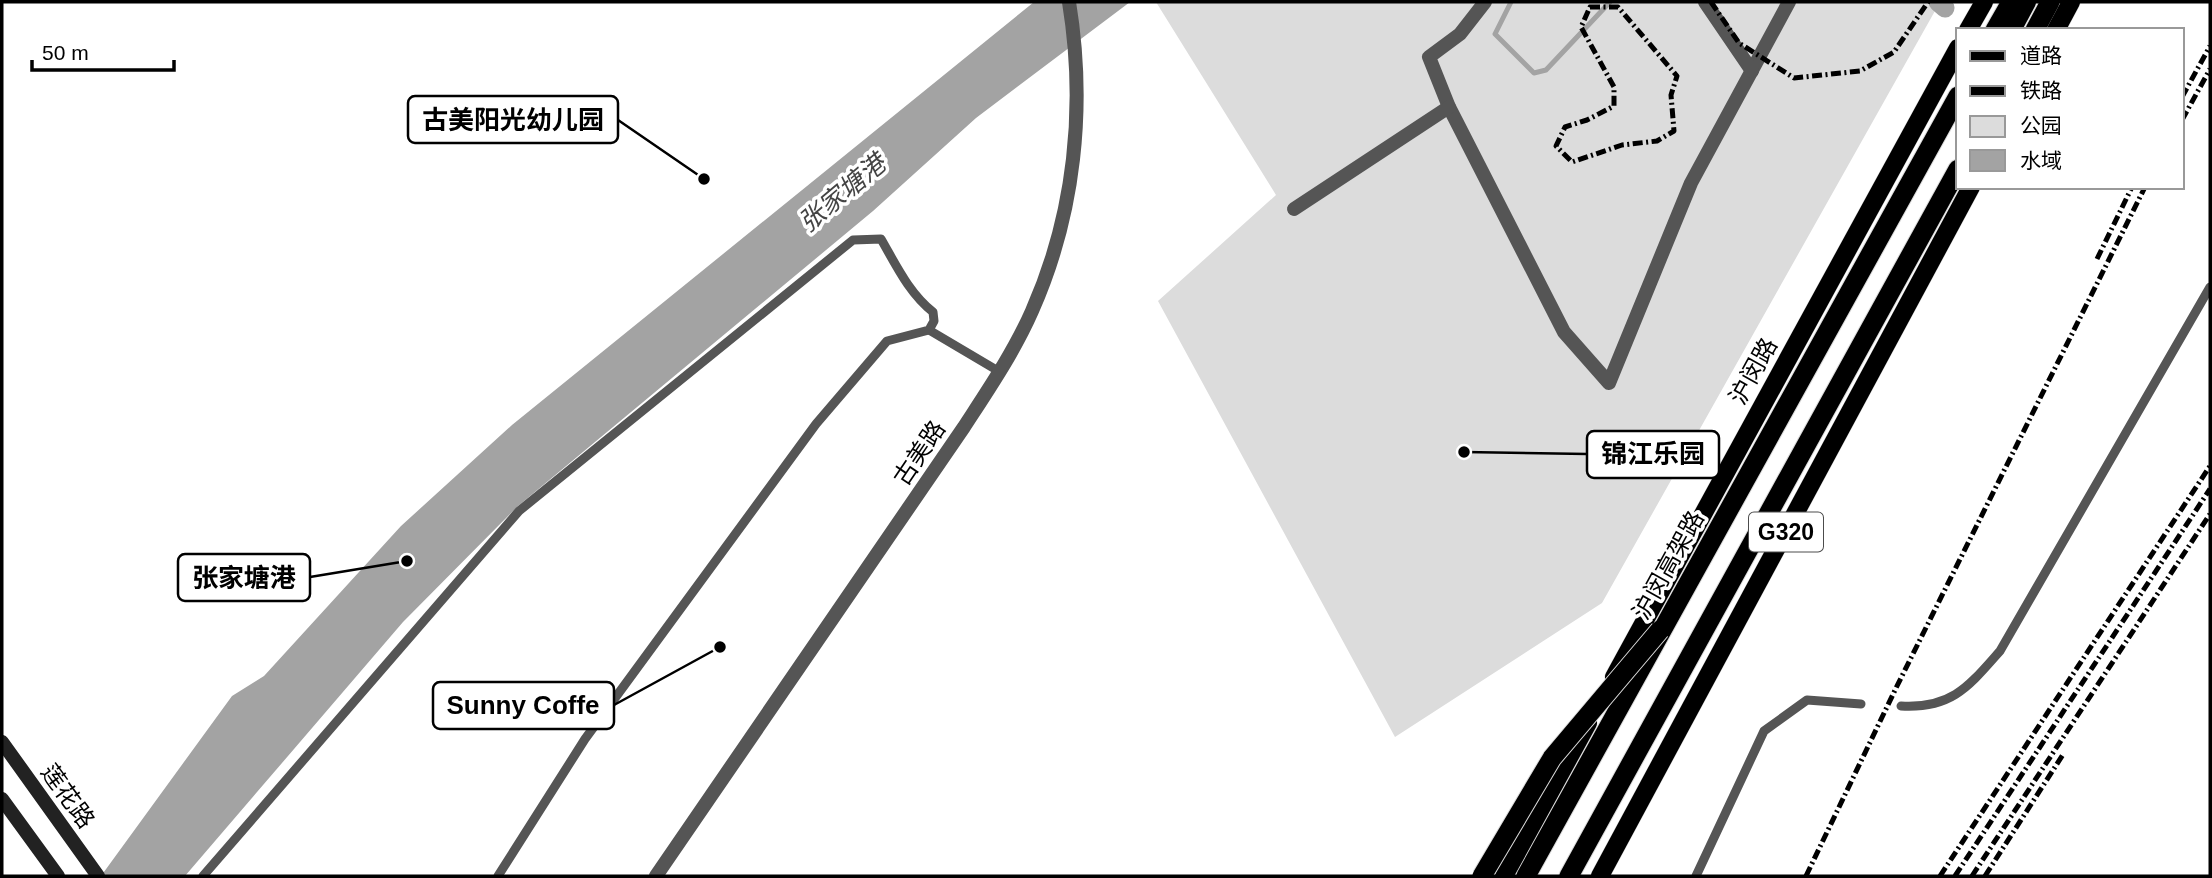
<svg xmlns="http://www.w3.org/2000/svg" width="2212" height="878" font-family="Arial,'Noto Sans SC',sans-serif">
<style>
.green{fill:#dcdcdc}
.water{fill:#a3a3a3}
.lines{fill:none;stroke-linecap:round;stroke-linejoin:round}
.stream{stroke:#a3a3a3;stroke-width:5}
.canal{stroke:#a3a3a3;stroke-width:19}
.primary-casing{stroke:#dbdbdb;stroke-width:19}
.trunk-casing{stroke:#dbdbdb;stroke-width:21}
.service{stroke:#555;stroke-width:9}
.pedestrian{stroke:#555;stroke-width:14}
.minor{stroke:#555;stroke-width:14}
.secondary{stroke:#222;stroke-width:14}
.primary{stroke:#000;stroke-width:18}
.trunk{stroke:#000;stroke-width:19}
.rail{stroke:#000;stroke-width:5;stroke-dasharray:10 3.5 2 3.5;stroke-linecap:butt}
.trunk-bridge-casing{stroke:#dbdbdb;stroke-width:21;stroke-linecap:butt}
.trunk-bridge{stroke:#000;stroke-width:19}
.labels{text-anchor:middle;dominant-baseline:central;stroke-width:7;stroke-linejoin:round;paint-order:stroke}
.shield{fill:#fff;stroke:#4c4c4c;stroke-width:2}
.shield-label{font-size:23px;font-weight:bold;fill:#000}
.street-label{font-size:24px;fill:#000;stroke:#fff}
.water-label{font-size:26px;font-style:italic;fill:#444;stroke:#fff}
.leader{fill:none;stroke:#000;stroke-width:2.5}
.callout-dot{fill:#000;stroke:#fff;stroke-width:2.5}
.callout{fill:#fff;stroke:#000;stroke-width:2.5}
.callout-label{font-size:26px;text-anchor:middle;font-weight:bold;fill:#000}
</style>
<rect width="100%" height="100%" fill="#fff"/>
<polygon class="green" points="1156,2 1940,2 1602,603 1395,737 1158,301 1276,195"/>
<polygon class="water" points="1034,2 1130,2 976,118 873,211 518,506 403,622 185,876 101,876 232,696 264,676 401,526 512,425"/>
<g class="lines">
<polyline class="stream" points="1511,2 1495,34 1534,73 1546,70 1610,2"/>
<polyline class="canal" points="1938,2 1945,8"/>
<defs>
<g id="primary">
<polyline points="1968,30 1984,2"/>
<polyline points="2012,30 2027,2"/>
<polyline points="2056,30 2071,2"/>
<polyline points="1614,677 1958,48"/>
<polyline points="1504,876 1588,723"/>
<polyline points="1600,876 1971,187"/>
</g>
<g id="trunk">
<polyline points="1995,30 2011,2"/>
<polyline points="2035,30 2050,2"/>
<polyline points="1526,876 1958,96"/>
<polyline points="1569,876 1958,169"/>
</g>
</defs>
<use href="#primary" class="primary-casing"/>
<use href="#trunk" class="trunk-casing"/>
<g class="service">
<polyline points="929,330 1000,372"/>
<path d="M1901 706C1952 709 1969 686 2000 651L2210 287"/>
<path d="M203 876 519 511 853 240 881 239C896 265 909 293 933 312L934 321 929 330 887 341 816 424 585 739 498 876"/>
<polyline points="1696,876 1764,731 1807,700 1861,704"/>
</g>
<g class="pedestrian">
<polyline points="1485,2 1460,34 1429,57 1449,107 1564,332 1609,383 1691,183 1789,2"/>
<polyline points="1705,2 1752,71"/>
<polyline points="1294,209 1449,107"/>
</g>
<path class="minor" d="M656 876 964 427C988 390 1014 352 1032 311 1075 214 1086 106 1069 2"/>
<g class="secondary">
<polyline points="2,742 98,876"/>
<polyline points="2,799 58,876"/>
</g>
<use href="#primary" class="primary"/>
<use href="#trunk" class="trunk"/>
<g class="rail">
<polyline points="1711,2 1739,43 1794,78 1860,71 1894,52 1928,2"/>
<polygon points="1590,7 1618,7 1677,76 1671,95 1674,131 1657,141 1622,145 1572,162 1556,146 1565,127 1587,120 1614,106 1614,87 1581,27"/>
<polyline points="2182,97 2210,46"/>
<polyline points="2182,120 2210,69"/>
<polyline points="2097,259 2132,187"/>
<polyline points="1806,876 1897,686 2145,187"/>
<polyline points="1940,876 2210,466"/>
<polyline points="1955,876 2210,489"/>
<polyline points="1972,876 2210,514"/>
<polyline points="1985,876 2064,753"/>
</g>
<defs>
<polyline id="trunk-bridge" points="1482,876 1552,758 1660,630"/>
</defs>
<use href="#trunk-bridge" class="trunk-bridge-casing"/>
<use href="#trunk-bridge" class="trunk-bridge"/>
</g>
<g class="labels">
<rect class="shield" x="1749" y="512.5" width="74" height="39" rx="5"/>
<g class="shield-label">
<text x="1786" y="532">G320</text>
</g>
<g class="street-label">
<text transform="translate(1753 371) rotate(-61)">沪闵路</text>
<text transform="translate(919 453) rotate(-56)">古美路</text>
<text transform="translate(1668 565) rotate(-61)">沪闵高架路</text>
<text transform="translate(68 796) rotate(54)">莲花路</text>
</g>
<g class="water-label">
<text transform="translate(842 193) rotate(-40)">张家塘港</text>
</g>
</g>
<path class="leader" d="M704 179L618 120M1464 452L1587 454M407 561L310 577M720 647L614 705"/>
<g class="callout-dot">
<circle cx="704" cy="179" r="7"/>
<circle cx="1464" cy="452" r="7"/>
<circle cx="407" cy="561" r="7"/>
<circle cx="720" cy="647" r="7"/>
</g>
<g class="callout">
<rect x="408" y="96" width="210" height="47" rx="7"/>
<rect x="1587" y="431" width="132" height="47" rx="7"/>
<rect x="178" y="554" width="132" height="47" rx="7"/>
<rect x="433" y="682" width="181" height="47" rx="7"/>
</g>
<g class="callout-label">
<text x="513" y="129">古美阳光幼儿园</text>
<text x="1653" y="463">锦江乐园</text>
<text x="244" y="587">张家塘港</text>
<text x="523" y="714">Sunny Coffe</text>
</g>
<rect width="2212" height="878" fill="none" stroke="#000000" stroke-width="7"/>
<rect x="1956" y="28" width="228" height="161" fill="#ffffff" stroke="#999999" stroke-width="2"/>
<rect x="1970" y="51" width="35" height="10" fill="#000000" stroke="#999999" stroke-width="2"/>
<text x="2020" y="63" font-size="21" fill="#000000">道路</text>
<rect x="1970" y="86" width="35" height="10" fill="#000000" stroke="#999999" stroke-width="2"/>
<text x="2020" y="98" font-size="21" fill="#000000">铁路</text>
<rect x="1970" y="116" width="35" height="21" fill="#dcdcdc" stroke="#999999" stroke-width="2"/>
<text x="2020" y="133" font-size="21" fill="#000000">公园</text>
<rect x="1970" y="150" width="35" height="21" fill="#a3a3a3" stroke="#999999" stroke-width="2"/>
<text x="2020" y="168" font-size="21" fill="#000000">水域</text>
<path d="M32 60v10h142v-10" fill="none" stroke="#000000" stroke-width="3.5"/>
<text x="42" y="60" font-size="21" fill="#000000" stroke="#ffffff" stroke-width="5" paint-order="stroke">50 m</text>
</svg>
